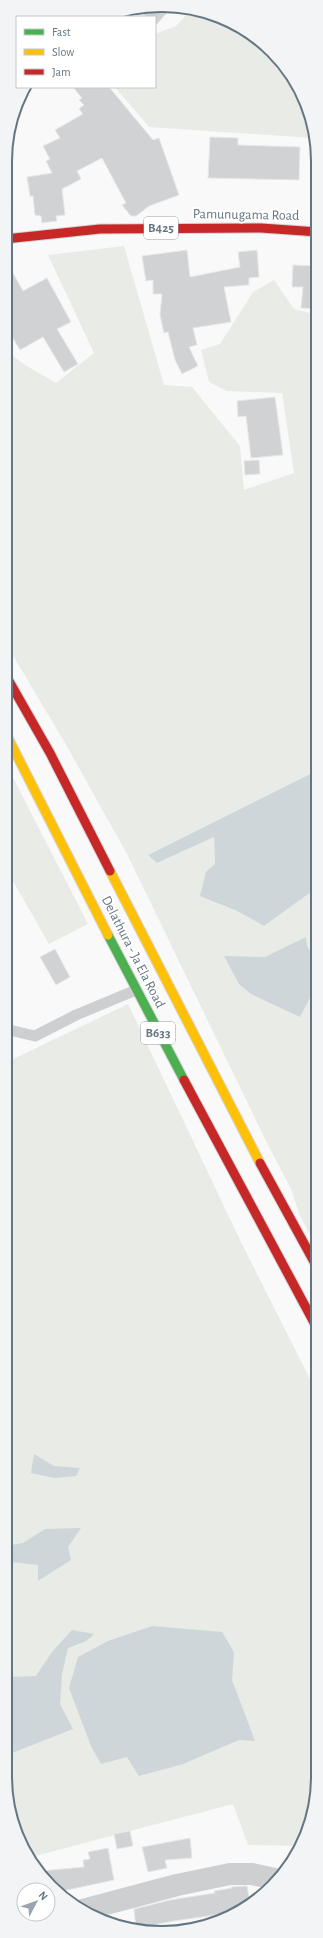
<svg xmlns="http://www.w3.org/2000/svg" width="323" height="1938" font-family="'Alegreya Sans',sans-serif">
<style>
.green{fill:#e8ebe6}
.water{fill:#ced6d9}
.building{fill:#d0d2d3;stroke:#e8e8e8}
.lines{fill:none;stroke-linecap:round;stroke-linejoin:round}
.fast-casing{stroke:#d5d6d7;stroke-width:11}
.slow-casing{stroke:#d5d6d7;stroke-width:11}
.jam-casing{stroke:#d5d6d7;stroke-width:11}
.lane{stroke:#cecfd0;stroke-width:11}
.street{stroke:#cecfd0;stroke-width:22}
.fast{stroke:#4caf50;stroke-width:9}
.slow{stroke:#ffc107;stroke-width:9}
.jam{stroke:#c62828;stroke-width:9}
.labels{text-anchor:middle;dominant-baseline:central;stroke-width:4;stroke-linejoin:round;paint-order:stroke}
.shield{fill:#fff;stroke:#939fa8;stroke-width:1}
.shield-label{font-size:13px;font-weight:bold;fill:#657683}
.street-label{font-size:14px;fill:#657683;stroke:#fff}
.rim{fill:none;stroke:#657683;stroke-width:2}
</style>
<rect width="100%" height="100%" fill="#f9f9f9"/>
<g class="green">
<polygon points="191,10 222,17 272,51 302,92 314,138 149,127 115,87 155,87 155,34 176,26"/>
<polygon points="124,246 164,385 192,387 240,446 244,490 294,473 282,393 227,391 209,382 201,350 220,344 253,292 274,280 294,309 318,315 318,770 148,855 157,863 214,837 215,865 235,910 264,926 318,887 318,1250 300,1216 291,1189 267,1143 127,854 65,743 5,642 5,515 13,510 5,483 5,350 25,365 56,383 94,353 48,255"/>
<polygon points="5,762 88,924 49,944 5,867"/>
<polygon points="128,1004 241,1242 318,1395 318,1787 302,1846 248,1845 233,1804 31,1857 17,1836 5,1776 5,1063"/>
</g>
<g class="water">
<polygon points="318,770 318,887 264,926 235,910 200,896 206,872 215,864 214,837 157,863 148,855"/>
<path d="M306 937C307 953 312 950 317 962 323 978 307 1003 300 1017L251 994 239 984 224 956 265 957Z"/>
<polygon points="34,1454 54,1466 80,1468 76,1476 55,1478 31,1473"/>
<polygon points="81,1528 68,1547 71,1560 38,1581 38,1565 11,1562 5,1568 5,1546 23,1543 45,1529"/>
<polygon points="152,1626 222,1632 234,1652 232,1680 255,1741 239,1740 183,1764 139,1776 127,1757 101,1764 91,1746 69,1688 78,1657 108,1641"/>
<polygon points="72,1630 94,1634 86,1641 68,1648 62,1674 60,1704 73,1729 12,1753 5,1751 5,1681 8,1677 36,1676 52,1652"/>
</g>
<g class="building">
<polygon points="173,6 156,25 155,17 147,17 138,10"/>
<polygon points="73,87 109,87 153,140 159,138 179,195 149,206 136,216 131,216 122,205 126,203 102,158 77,171 81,179 62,189 65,215 56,216 57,221 42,223 41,216 35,215 33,196 30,196 27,177 52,173 46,161 50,159 43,146 60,138 55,130 83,114 79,109 84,105 79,100 82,98"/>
<polygon points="210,137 238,138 238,145 300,147 299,180 208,178"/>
<polygon points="187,250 190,277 240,267 238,252 257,250 259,277 249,278 249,285 224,287 231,322 193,328 197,345 189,347 198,366 182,374 175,360 168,332 164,333 160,315 162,294 153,294 153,280 146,281 142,256"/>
<polygon points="5,259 23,291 47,278 71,322 57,329 78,364 64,372 43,337 20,350 5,325"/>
<polygon points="293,265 318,266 318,309 301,308 303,287 292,287"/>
<polygon points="275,397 283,455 251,458 246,416 238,417 237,401"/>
<polygon points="259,460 260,474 245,475 244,461"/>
<polygon points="55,949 70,977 56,985 40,957"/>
<polygon points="130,1831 133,1846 117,1849 114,1834"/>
<polygon points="190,1838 192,1858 165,1860 167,1868 148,1872 142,1847"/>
<polygon points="108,1848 114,1880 58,1892 51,1887 40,1871 84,1867 83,1860 90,1859 88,1852"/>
<polygon points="231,1887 247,1886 250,1903 216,1922 215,1915 174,1921 153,1925 153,1927 136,1929 134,1909 170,1900 215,1893 214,1891 232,1888"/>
</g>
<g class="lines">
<defs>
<polyline id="fast" points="108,935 184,1080"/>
<g id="slow">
<polyline points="5,732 108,935"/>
<polyline points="110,871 260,1163"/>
</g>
<g id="jam">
<polyline points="5,239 100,229 261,228 318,232"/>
<polyline points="5,674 50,753 110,871"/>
<polyline points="184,1080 318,1330"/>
<polyline points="260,1163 318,1269"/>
</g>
</defs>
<use href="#fast" class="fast-casing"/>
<use href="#slow" class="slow-casing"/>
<use href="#jam" class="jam-casing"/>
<polyline class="lane" points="5,1029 35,1036 76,1015 136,990"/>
<polyline class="street" points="83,1910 177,1885 230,1874 252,1874 275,1879"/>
<use href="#fast" class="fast"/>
<use href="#slow" class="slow"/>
<use href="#jam" class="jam"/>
</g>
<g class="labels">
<g class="shield">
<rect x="144" y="217" width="34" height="22" rx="3"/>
<rect x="141" y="1022" width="34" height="22" rx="3"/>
</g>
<g class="shield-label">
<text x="161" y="228">B425</text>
<text x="158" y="1033">B633</text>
</g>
<g class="street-label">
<text transform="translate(246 215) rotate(1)">Pamunugama Road</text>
<text transform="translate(133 952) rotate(63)">Delathura - Ja Ela Road</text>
</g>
</g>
<path d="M0 0H323V1938H0ZM161 12H162A149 149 0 0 1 311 161V1777A149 149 0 0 1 162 1926H161A149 149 0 0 1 12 1777V161A149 149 0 0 1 161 12Z" fill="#f3f4f5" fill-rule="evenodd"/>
<path class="rim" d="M161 12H162A149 149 0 0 1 311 161V1777A149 149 0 0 1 162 1926H161A149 149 0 0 1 12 1777V161A149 149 0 0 1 161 12Z"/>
<rect x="16" y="16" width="140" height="72" fill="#ffffff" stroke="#c1c8cd"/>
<rect x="24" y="29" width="20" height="6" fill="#4caf50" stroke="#c1c8cd"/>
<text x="52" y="36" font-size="12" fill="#657683">Fast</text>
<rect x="24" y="49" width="20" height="6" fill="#ffc107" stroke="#c1c8cd"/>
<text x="52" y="56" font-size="12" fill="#657683">Slow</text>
<rect x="24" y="69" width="20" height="6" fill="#c62828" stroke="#c1c8cd"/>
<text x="52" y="76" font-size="12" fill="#657683">Jam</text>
<g transform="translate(36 1902) rotate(49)"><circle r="19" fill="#ffffff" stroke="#c1c8cd"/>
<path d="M0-3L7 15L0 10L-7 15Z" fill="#99a4ac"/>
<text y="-6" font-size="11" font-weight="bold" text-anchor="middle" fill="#657683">N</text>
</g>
</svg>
